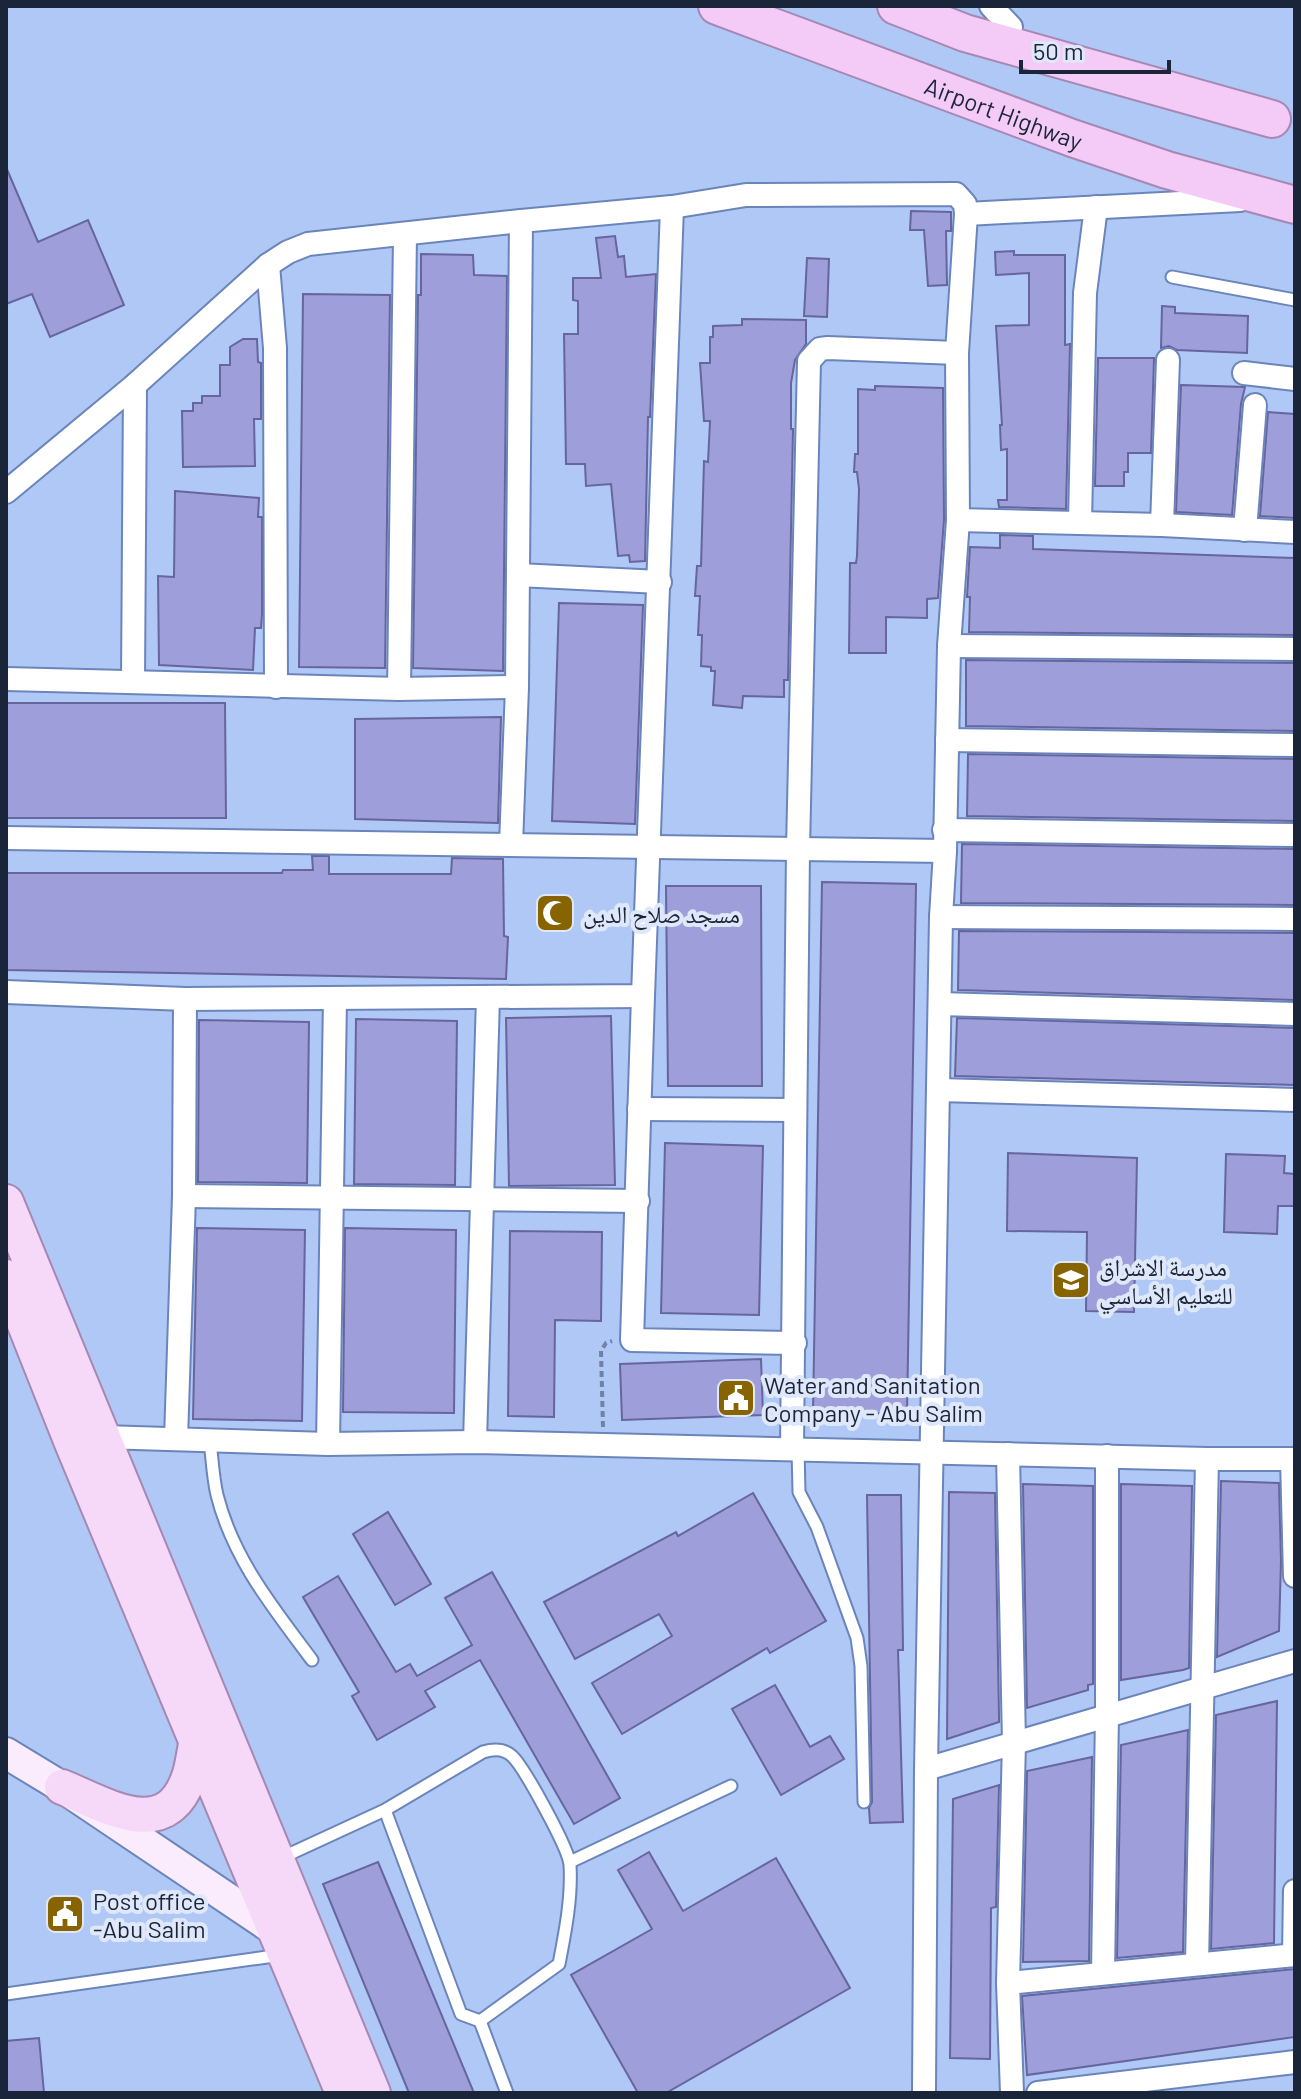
<svg xmlns="http://www.w3.org/2000/svg" width="1301" height="2099" font-family="Barlow,'Noto Naskh Arabic',sans-serif">
<style>
.building{fill:#9e9edb;stroke:#66659d;stroke-width:2}
.lines{fill:none;stroke-linecap:round;stroke-linejoin:round}
.service-casing{stroke:#6b85bb;stroke-width:15}
.minor-casing{stroke:#6b85bb;stroke-width:26}
.secondary-casing{stroke:#6b85bb;stroke-width:34}
.primary-casing{stroke:#a588b3;stroke-width:38}
.trunk-casing{stroke:#a588b3;stroke-width:40}
.path{stroke:#6f81a4;stroke-width:4;stroke-dasharray:6 4;stroke-linecap:butt}
.service{stroke:#fff;stroke-width:11}
.minor{stroke:#fff;stroke-width:22}
.secondary{stroke:#faecfc;stroke-width:30}
.primary{stroke:#f6d8f8;stroke-width:34}
.trunk{stroke:#f3cbf6;stroke-width:36}
.labels{text-anchor:middle;dominant-baseline:central;stroke-width:8;stroke-linejoin:round;paint-order:stroke}
.street-label{font-size:24px;fill:#1a253a;stroke:#dfe8fa}
.poi-label{font-size:24px;fill:#1a253a;stroke:#dfe8fa;text-anchor:start}
</style>
<rect width="100%" height="100%" fill="#b0c8f6"/>
<g class="building">
<polygon points="6,167 38,242 88,220 124,305 50,337 32,294 6,304"/>
<polygon points="911,211 951,212 951,231 946,231 947,285 928,286 924,230 910,230"/>
<polygon points="615,236 618,257 624,256 626,277 656,274 650,417 648,417 645,561 630,562 629,555 618,556 611,484 586,486 585,464 566,464 564,334 578,334 578,301 573,300 573,278 601,278 596,238"/>
<polygon points="1014,251 1014,255 1065,255 1065,345 1070,344 1066,509 999,507 998,500 1007,500 1007,449 1001,450 1000,425 1002,425 996,326 1029,325 1029,273 996,275 995,252"/>
<polygon points="421,254 473,255 474,275 507,276 503,671 413,668 418,295 421,295"/>
<polygon points="807,258 829,259 827,317 804,316"/>
<polygon points="303,294 390,295 385,668 299,667"/>
<polygon points="1162,306 1175,307 1175,313 1248,316 1247,353 1177,350 1169,346 1161,348"/>
<polygon points="742,319 806,320 806,344 795,360 791,383 791,429 793,429 788,680 784,680 784,697 743,696 742,708 713,705 715,671 711,671 711,667 701,666 702,635 698,635 700,596 695,596 697,566 701,566 704,461 708,462 710,421 704,421 700,363 710,363 710,337 713,337 713,326 742,325"/>
<polygon points="243,339 257,339 258,362 261,363 261,419 254,419 255,466 183,467 182,411 193,411 193,403 202,403 202,396 220,396 220,365 230,365 230,347"/>
<polygon points="1098,358 1154,358 1151,453 1128,453 1128,472 1124,472 1124,486 1095,486"/>
<polygon points="1181,385 1245,387 1241,404 1232,515 1176,512"/>
<polygon points="875,386 943,388 944,520 938,598 927,599 927,618 886,617 886,653 849,653 850,563 856,563 857,556 859,489 857,472 854,472 855,454 858,454 858,389 875,390"/>
<polygon points="1268,412 1295,414 1295,518 1260,516"/>
<polygon points="175,491 259,498 258,517 262,517 262,614 261,628 255,628 253,670 159,665 158,576 174,577"/>
<polygon points="1000,535 1033,536 1033,549 1295,558 1295,635 969,632 970,597 967,597 970,547 1000,548"/>
<polygon points="559,603 643,605 635,824 552,821"/>
<polygon points="966,660 1295,663 1295,731 966,726"/>
<polygon points="6,703 225,703 226,818 6,818"/>
<polygon points="501,717 498,823 355,819 355,719"/>
<polygon points="968,754 1295,759 1295,821 967,816"/>
<polygon points="962,844 1295,849 1295,905 961,903"/>
<polygon points="312,856 329,856 329,874 451,874 452,858 503,859 504,936 508,937 506,979 6,970 6,873 282,873 283,870 313,870"/>
<polygon points="822,882 916,884 907,1414 813,1412"/>
<polygon points="666,886 761,886 762,1086 668,1086"/>
<polygon points="959,931 1295,933 1295,1000 958,990"/>
<polygon points="611,1016 615,1185 509,1186 506,1018"/>
<polygon points="957,1018 1295,1028 1295,1085 955,1076"/>
<polygon points="356,1019 457,1021 455,1185 354,1184"/>
<polygon points="199,1020 309,1022 307,1183 198,1182"/>
<polygon points="665,1143 763,1146 759,1315 661,1313"/>
<polygon points="1008,1153 1137,1158 1134,1312 1086,1311 1087,1232 1007,1231"/>
<polygon points="1226,1154 1285,1156 1284,1173 1295,1174 1295,1206 1278,1206 1277,1234 1224,1232"/>
<polygon points="197,1228 305,1230 302,1421 193,1419"/>
<polygon points="345,1228 456,1230 454,1413 343,1412"/>
<polygon points="510,1231 602,1232 601,1321 555,1320 554,1417 508,1416"/>
<polygon points="761,1359 763,1415 622,1420 620,1364"/>
<polygon points="1221,1481 1279,1483 1281,1561 1279,1631 1217,1657"/>
<polygon points="1023,1484 1093,1486 1093,1684 1088,1685 1088,1690 1027,1708"/>
<polygon points="1121,1484 1192,1486 1189,1668 1183,1670 1121,1680"/>
<polygon points="949,1492 995,1493 999,1716 999,1722 947,1739"/>
<polygon points="753,1493 826,1621 770,1653 767,1648 622,1734 592,1683 672,1636 659,1614 575,1659 544,1602 676,1532 678,1536"/>
<polygon points="867,1495 901,1495 903,1650 898,1650 903,1822 870,1823 869,1808 872,1802"/>
<polygon points="388,1512 431,1584 395,1605 353,1534"/>
<polygon points="492,1572 620,1798 574,1824 480,1660 425,1691 435,1707 377,1740 352,1696 359,1692 303,1597 338,1576 396,1672 410,1664 417,1676 472,1645 445,1598"/>
<polygon points="775,1685 810,1747 830,1736 844,1759 781,1795 732,1709"/>
<polygon points="1277,1701 1274,1943 1211,1949 1216,1715"/>
<polygon points="1188,1730 1183,1952 1117,1958 1121,1745"/>
<polygon points="1092,1757 1089,1961 1023,1962 1027,1771"/>
<polygon points="999,1785 996,1907 991,1908 990,2059 950,2058 953,1799"/>
<polygon points="649,1852 683,1911 776,1858 850,1988 666,2093 638,2093 571,1975 652,1929 618,1870"/>
<polygon points="378,1862 474,2093 409,2093 323,1884"/>
<polygon points="1295,1969 1295,2037 1027,2075 1022,1996"/>
<polygon points="39,2038 44,2093 6,2093 6,2041"/>
</g>
<g class="lines">
<defs>
<g id="service">
<polyline points="1172,277 1295,300"/>
<path d="M210 1440C212 1458 213 1478 217 1495 233 1559 274 1609 312 1660"/>
<polyline points="798,1449 799,1492 817,1527 857,1638 861,1666 864,1802"/>
<path d="M281 1858 385 1810 483 1752C493 1749 503 1748 512 1756 524 1767 569 1849 570 1865 572 1898 565 1933 559 1964L480 2021 461 2014 385 1810"/>
<polyline points="570,1862 731,1786"/>
<polyline points="6,1994 281,1955"/>
<polyline points="480,2021 507,2093"/>
</g>
<g id="minor">
<polyline points="991,6 1011,27"/>
<polyline points="966,214 1240,200"/>
<polyline points="268,265 275,348 276,687"/>
<polyline points="1244,373 1295,379"/>
<polyline points="6,492 135,385 268,265 288,252 308,244 521,221"/>
<polyline points="958,520 1162,525 1295,532"/>
<polyline points="1080,522 1085,293 1096,207"/>
<polyline points="1162,525 1168,360"/>
<polyline points="1245,530 1255,405"/>
<polyline points="518,575 660,582"/>
<polyline points="949,646 1295,649"/>
<polyline points="6,679 399,689 517,687"/>
<polyline points="133,682 135,385"/>
<polyline points="399,689 405,235"/>
<polyline points="947,740 1295,745"/>
<polyline points="944,830 1295,835"/>
<polyline points="6,838 945,851"/>
<polyline points="511,845 517,687 521,221 672,207 746,195 956,194 965,204 966,214 957,353 958,520 949,646 945,851 941,917 926,1769 924,2093"/>
<polyline points="941,917 1295,919"/>
<polyline points="6,992 185,999 643,996 672,207"/>
<polyline points="643,996 632,1340 795,1343"/>
<polyline points="940,1004 1295,1014"/>
<polyline points="939,1090 1295,1100"/>
<polyline points="639,1109 795,1110"/>
<polyline points="184,1196 638,1201"/>
<polyline points="103,1437 328,1444 475,1442 1207,1459 1295,1459"/>
<polyline points="176,1439 184,1196 185,999"/>
<polyline points="475,1442 488,997"/>
<polyline points="328,1444 335,998"/>
<polyline points="792,1449 798,849 809,361 820,349 828,348 957,353"/>
<polyline points="1008,1454 1014,1742 1008,1983 1012,2093"/>
<polyline points="1292,1459 1295,1576"/>
<polyline points="926,1769 1295,1661"/>
<polyline points="1294,1955 1295,1891"/>
<polyline points="1197,1964 1207,1459"/>
<polyline points="1103,1973 1107,1714 1107,1456"/>
<polyline points="1008,1983 1295,1955"/>
<polyline points="1038,2093 1295,2062"/>
</g>
<polyline id="secondary" points="6,1753 62,1787 276,1931"/>
<g id="primary">
<polyline points="6,1202 373,2093"/>
<polyline points="6,1277 72,1443 343,2093"/>
<path d="M62 1787C106 1805 166 1844 189 1777 193 1766 194 1752 197 1740"/>
</g>
<g id="trunk">
<path id="s1" d="M717 6 1072 138 1167 170 1295 205"/>
<polyline points="896,6 965,33 1272,119"/>
</g>
</defs>
<use href="#service" class="service-casing"/>
<use href="#minor" class="minor-casing"/>
<use href="#secondary" class="secondary-casing"/>
<use href="#primary" class="primary-casing"/>
<use href="#trunk" class="trunk-casing"/>
<polyline class="path" points="603,1427 601,1351 606,1343 612,1341"/>
<use href="#service" class="service"/>
<use href="#minor" class="minor"/>
<use href="#secondary" class="secondary"/>
<use href="#primary" class="primary"/>
<use href="#trunk" class="trunk"/>
</g>
<defs>
<symbol id="mosque-square" viewBox="-11 -11 22 22"><rect x="-9" y="-9" width="18" height="18" rx="4" fill="#886400" stroke="#dfe8fa"/><path d="M3.5-4.9A6 6 0 1 0 3.5 4.9A5 5 0 1 1 3.5-4.9Z" fill="#fff"/></symbol>
<symbol id="school-square" viewBox="-11 -11 22 22"><rect x="-9" y="-9" width="18" height="18" rx="4" fill="#886400" stroke="#dfe8fa"/><path d="M0-5L7-2L0 1L-7-2ZM-4 1L0 2.5L4 1V4Q0 6-4 4Z" fill="#fff"/></symbol>
<symbol id="civic-square" viewBox="-11 -11 22 22"><rect x="-9" y="-9" width="18" height="18" rx="4" fill="#886400" stroke="#dfe8fa"/><path d="M-.6-6.5H3V-4.5H.6V-3L4-1V1h2V6H-6V1h2V-1L-.6-3ZM-1.2 2.5V6h2.4V2.5Z" fill="#fff"/></symbol>
</defs>
<g fill-rule="evenodd">
<use href="#mosque-square" x="533" y="891" width="44" height="44"/>
<use href="#school-square" x="1049" y="1258" width="44" height="44"/>
<use href="#civic-square" x="714" y="1376" width="44" height="44"/>
<use href="#civic-square" x="43" y="1892" width="44" height="44"/>
</g>
<g class="labels">
<g class="street-label">
<text stroke="none"><textPath href="#s1" startOffset="306">Airport Highway</textPath></text>
</g>
<g class="poi-label">
<text x="583" y="913">مسجد صلاح الدين</text>
<text x="1099" y="1266">مدرسة الاشراق<tspan x="1099" dy="28">للتعليم الأساسي</tspan></text>
<text x="764" y="1384">Water and Sanitation<tspan x="764" dy="28">Company - Abu Salim</tspan></text>
<text x="93" y="1900">Post office<tspan x="93" dy="28">-Abu Salim</tspan></text>
</g>
</g>
<rect width="1301" height="2099" fill="none" stroke="#1a253a" stroke-width="16"/>
<path d="M1021 60v12h148v-12" fill="none" stroke="#1a253a" stroke-width="4"/>
<text x="1033" y="60" font-size="24" fill="#1a253a" stroke="#dfe8fa" stroke-width="6" paint-order="stroke">50 m</text>
</svg>
